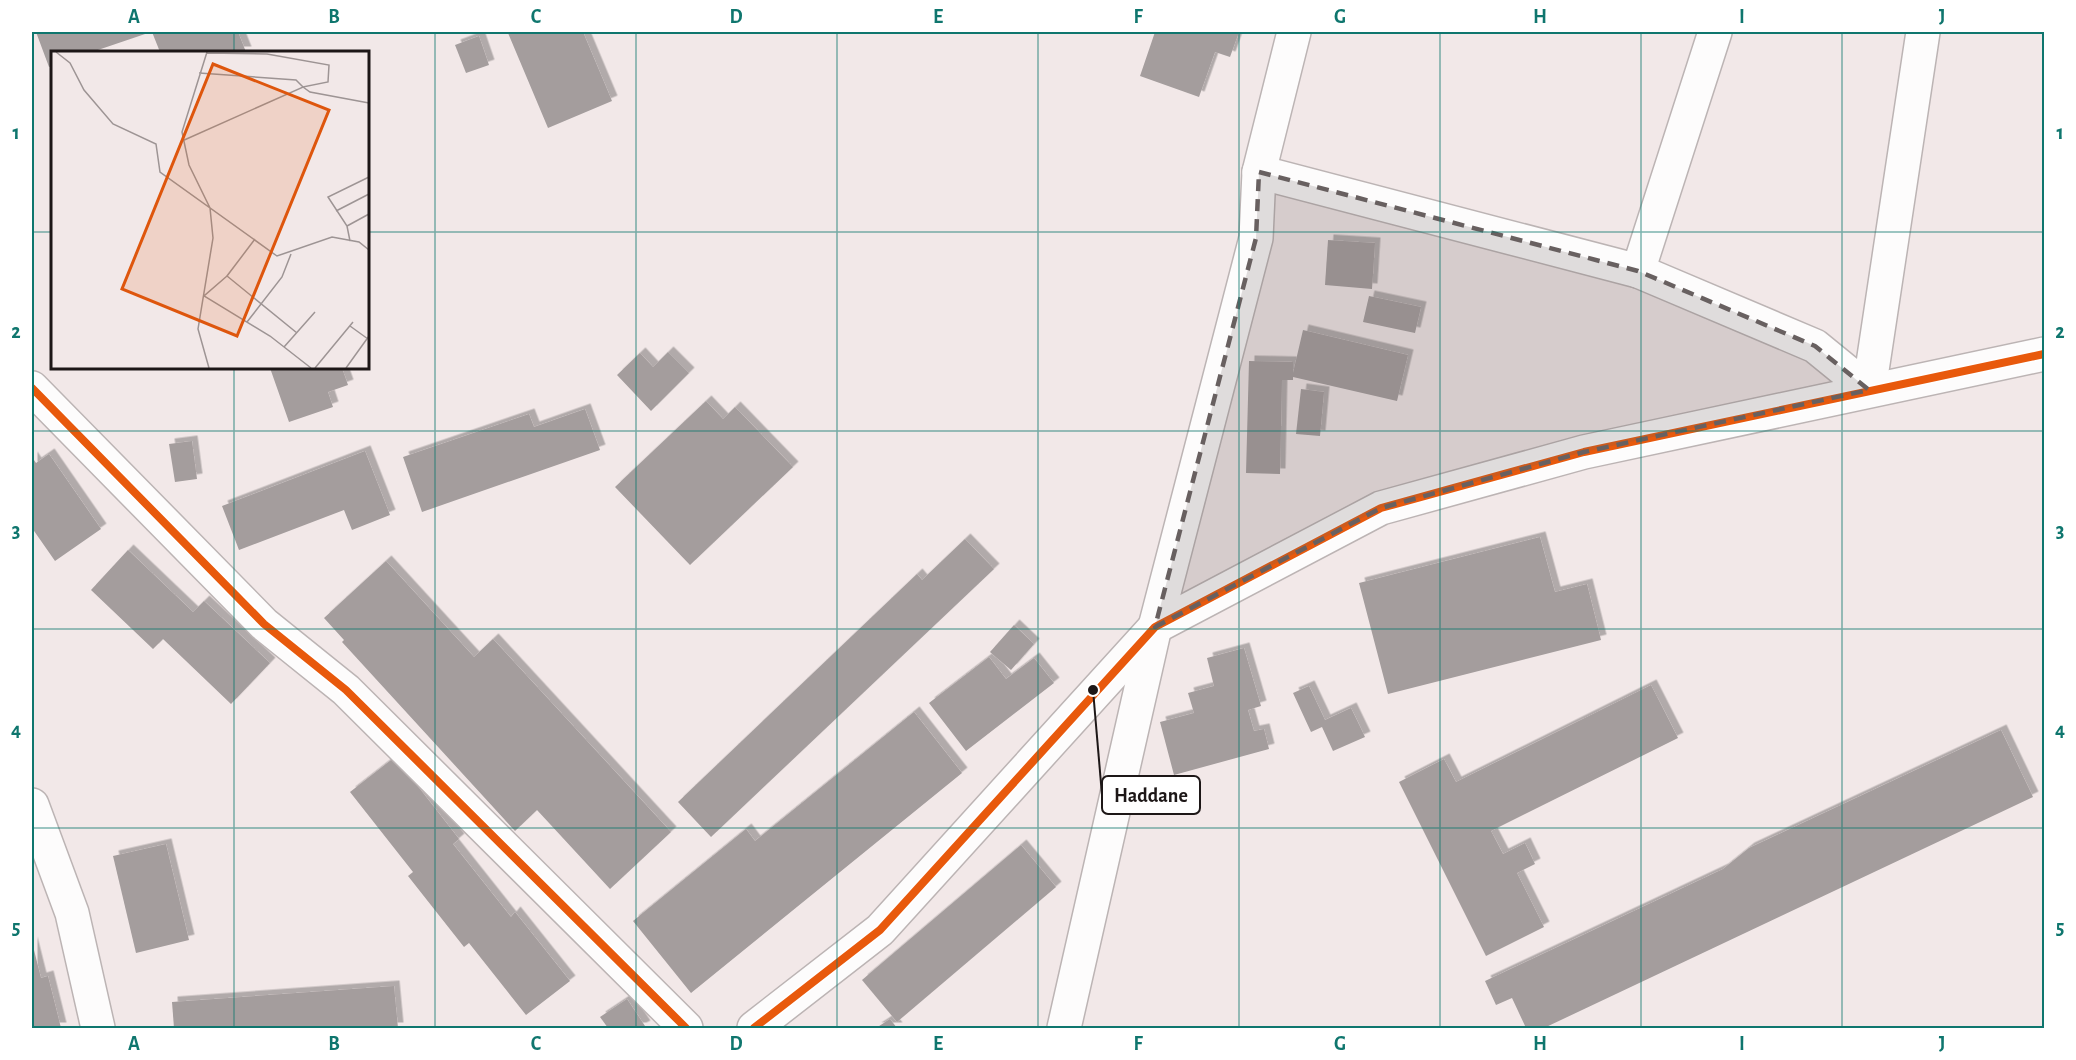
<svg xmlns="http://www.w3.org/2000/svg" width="2076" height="1060" font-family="'Alegreya Sans',sans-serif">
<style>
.building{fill:#a49d9d;filter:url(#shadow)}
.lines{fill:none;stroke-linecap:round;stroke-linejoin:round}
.street-casing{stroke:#bcb4b4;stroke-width:36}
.street{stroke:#fdfcfc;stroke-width:33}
.cycleway-casing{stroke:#fff;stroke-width:11}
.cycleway{stroke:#e8590c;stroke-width:8}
.marked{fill:#686060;fill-opacity:0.2;stroke:#686060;stroke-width:4.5;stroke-dasharray:12 8;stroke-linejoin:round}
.grid{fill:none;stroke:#0f766e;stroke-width:1.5;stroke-opacity:0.55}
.inset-road{fill:none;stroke:#9d9494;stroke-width:1.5}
.view{fill:#de560d;fill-opacity:0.15;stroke:#de560d;stroke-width:3}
.inset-edge{fill:none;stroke:#1d1717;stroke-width:3}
.leader{fill:none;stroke:#1d1717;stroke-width:2}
.callout-dot{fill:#1d1717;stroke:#fff;stroke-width:2}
.callout{fill:#fff;stroke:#1d1717;stroke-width:2}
.callout-label{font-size:20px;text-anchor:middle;font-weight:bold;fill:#1d1717}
.neatline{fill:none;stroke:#0f766e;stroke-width:2}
.grid-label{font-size:20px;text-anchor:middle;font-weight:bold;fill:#0f766e}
</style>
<defs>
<filter id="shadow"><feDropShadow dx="5.5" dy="-5.5" stdDeviation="0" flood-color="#0004"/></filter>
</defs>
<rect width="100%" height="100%" fill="#f2e8e8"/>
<g class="building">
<polygon points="36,32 151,32 92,52 52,52 52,66 49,67"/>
<polygon points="152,32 238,32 246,52 160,52"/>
<polygon points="510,32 559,32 560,34 566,32 583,32 612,101 548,128 508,33"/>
<polygon points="1155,32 1239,32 1230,57 1215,52 1199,97 1140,76"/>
<polygon points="479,36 489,65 466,73 455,45"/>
<polygon points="1328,240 1375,243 1372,289 1325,285"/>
<polygon points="1369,296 1421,307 1415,333 1363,322"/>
<polygon points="1303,330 1408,355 1397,401 1293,377 1293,380 1282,380 1280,474 1246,473 1249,361 1293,362 1293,373"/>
<polygon points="668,352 689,373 651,411 617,375 640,353 653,367"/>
<polygon points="270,368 342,368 348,385 328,392 333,407 289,422"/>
<polygon points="1301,389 1324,392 1320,436 1296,434"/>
<polygon points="706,401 723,419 735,407 793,467 690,565 615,487"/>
<polygon points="585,409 600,450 422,512 403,457 529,414 534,427"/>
<polygon points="192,441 197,479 175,482 169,444"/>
<polygon points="365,451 390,515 352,530 344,510 239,550 222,506"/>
<polygon points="49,454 101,529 55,561 32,528 32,457 36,463"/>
<polygon points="1540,537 1555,592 1587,584 1601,640 1388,694 1359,583"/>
<polygon points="965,539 994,569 711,837 678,802 917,574 922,580"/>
<polygon points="128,550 193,612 204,601 270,663 231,704 163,639 153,649 91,590"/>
<polygon points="386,561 474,657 493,639 671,832 610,889 537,810 515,831 342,642 344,640 324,618"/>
<polygon points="1014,625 1034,644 1011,670 990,652"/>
<polygon points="1244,648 1261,706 1248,710 1254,731 1264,729 1269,749 1174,775 1160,722 1194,713 1188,693 1214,686 1207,658"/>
<polygon points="989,657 1006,679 1034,658 1054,683 966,751 929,703"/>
<polygon points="1651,685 1678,738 1491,831 1503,854 1525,843 1535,864 1517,873 1544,927 1486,956 1399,782 1444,759 1456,782"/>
<polygon points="1309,686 1325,720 1351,708 1365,737 1333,751 1322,727 1311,732 1293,693"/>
<polygon points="914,712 962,773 691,993 633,921 746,829 755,841"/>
<polygon points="2001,730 2033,797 1544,1028 1526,1028 1512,998 1496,1005 1485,981 1723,869 1749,848"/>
<polygon points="395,757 459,839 453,844 511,917 515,912 570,981 526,1015 469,943 464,947 408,876 413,872 350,792"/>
<polygon points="166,844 189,940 136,953 113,856"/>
<polygon points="1021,845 1056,887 897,1022 862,980"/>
<polygon points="32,942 41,978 48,976 61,1028 32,1028"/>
<polygon points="394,986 398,1028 174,1028 172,1002"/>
<polygon points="627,999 645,1026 641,1028 608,1028 600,1017"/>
<polygon points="890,1019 897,1028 876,1028"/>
</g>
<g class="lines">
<defs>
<g id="street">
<polyline points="1259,172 1638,271 1715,32"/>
<polyline points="1638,271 1815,346 1869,390"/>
<polyline points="32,388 264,624 346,690 686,1028"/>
<polyline points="1869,390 1923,32"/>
<polyline points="32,805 72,913 98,1028"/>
<polyline points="754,1028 880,930 1155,627 1381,508 1584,452 2044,354"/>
<polyline points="1064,1028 1155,627 1256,238 1259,172 1294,32"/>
</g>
</defs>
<use href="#street" class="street-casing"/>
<use href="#street" class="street"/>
<defs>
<g id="cycleway">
<polyline points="32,388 264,624 346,690 686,1028"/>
<polyline points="754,1028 880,930 1155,627 1381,508 1584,452 2044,354"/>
</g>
</defs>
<use href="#cycleway" class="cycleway-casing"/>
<use href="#cycleway" class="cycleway"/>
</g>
<path class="marked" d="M1259 172 1638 271 1815 346 1869 390 1584 452 1381 508 1155 627 1256 238Z"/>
<path class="grid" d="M234 32V52M435 32V1028M636 32V1028M837 32V1028M1038 32V1028M1239 32V1028M1440 32V1028M1641 32V1028M1842 32V1028M32 232H52M368 232H2044M234 368V1028M32 431H2044M32 629H2044M32 828H2044"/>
<g transform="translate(51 51)">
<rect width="318" height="318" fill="#f2e8e8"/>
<path class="inset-road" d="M5 1 19 12 33 39 62 73 105 93 109 121 226 205 281 186 308 191 318 199M156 1 131 81 138 114 159 157 162 187 147 278 158 317M148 22 245 29 252 36 277 31 278 14 216 3 156 2M131 90 252 36 259 41 318 52M285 160 318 143M296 175 318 163M204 188 176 225 246 282M299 190 296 175 277 146 318 126M176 225 153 245 219 285 260 317M196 271 231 226 240 203M299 275 317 288M233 296 264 261M264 317 302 271M295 317 318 285"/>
<path class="view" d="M162 13 278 59 186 285 71 238Z"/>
<rect width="318" height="318" class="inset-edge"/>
</g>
<path class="leader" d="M1093 690L1102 795"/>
<circle class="callout-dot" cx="1093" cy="690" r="6"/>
<rect class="callout" x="1102" y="776" width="98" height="38" rx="6"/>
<g class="callout-label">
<text x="1151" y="802">Haddane</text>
</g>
<rect width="2076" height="1060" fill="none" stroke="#ffffff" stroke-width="66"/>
<rect x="33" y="33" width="2010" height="994" class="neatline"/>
<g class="grid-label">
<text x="134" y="23">A</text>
<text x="334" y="23">B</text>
<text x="536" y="23">C</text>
<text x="736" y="23">D</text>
<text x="938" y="23">E</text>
<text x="1138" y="23">F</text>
<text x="1340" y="23">G</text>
<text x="1540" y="23">H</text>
<text x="1742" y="23">I</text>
<text x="1942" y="23">J</text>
<text x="16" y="139">1</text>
<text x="2060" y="139">1</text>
<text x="16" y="338">2</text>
<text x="2060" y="338">2</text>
<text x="16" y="537">3</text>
<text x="2060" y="537">3</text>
<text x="16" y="736">4</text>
<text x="2060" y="736">4</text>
<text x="16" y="934">5</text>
<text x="2060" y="934">5</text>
<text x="134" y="1050">A</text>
<text x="334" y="1050">B</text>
<text x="536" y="1050">C</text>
<text x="736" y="1050">D</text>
<text x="938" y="1050">E</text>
<text x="1138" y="1050">F</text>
<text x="1340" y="1050">G</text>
<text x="1540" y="1050">H</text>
<text x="1742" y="1050">I</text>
<text x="1942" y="1050">J</text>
</g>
</svg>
